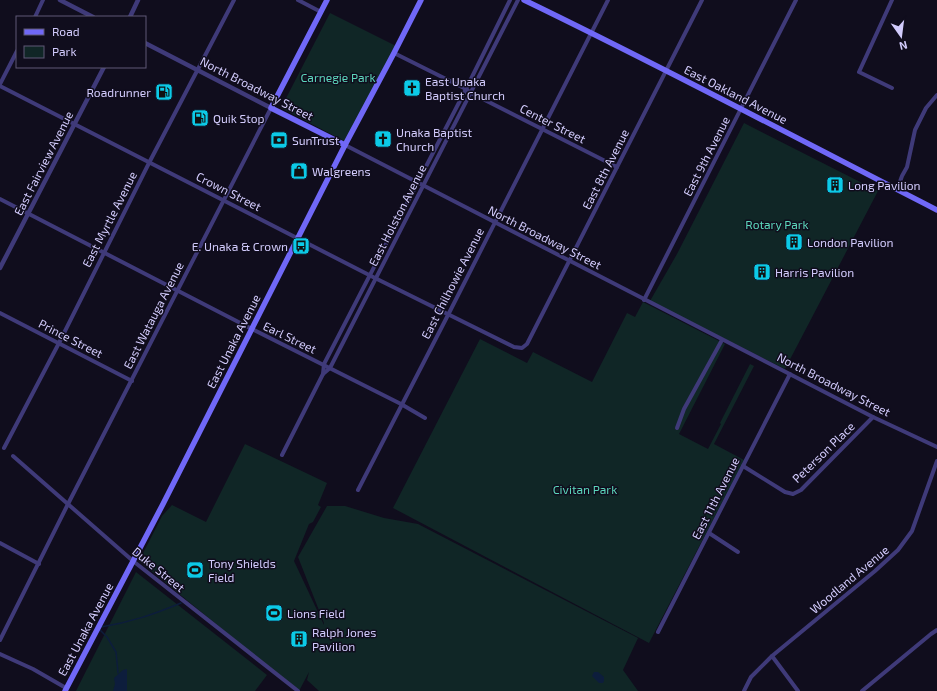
<svg xmlns="http://www.w3.org/2000/svg" width="937" height="691" font-family="'Exo 2',sans-serif">
<style>
.green{fill:#102626}
.water{fill:#0d1d3c}
.lines{fill:none;stroke-linecap:round;stroke-linejoin:round}
.stream{stroke:#0d1d3c;stroke-width:1.5}
.minor{stroke:#3f3a79;stroke-width:4}
.tertiary{stroke:#3f3a79;stroke-width:4.5}
.secondary{stroke:#7068f7;stroke-width:5.5}
.labels{text-anchor:middle;dominant-baseline:central;stroke-width:3;stroke-linejoin:round;paint-order:stroke}
.park-label{font-size:12px;fill:#5cd7bc;stroke:#100d1d}
.poi-label{font-size:12px;fill:#d2cbfc;stroke:#100d1d;text-anchor:start}
.street-label{font-size:12px;fill:#d2cbfc;stroke:#100d1d}
</style>
<rect width="100%" height="100%" fill="#100d1d"/>
<g class="green">
<polygon points="330,13 396,46 346,142 281,108"/>
<polygon points="744,123 878,191 785,369 650,301 677,254"/>
<polygon points="643,302 725,344 679,434 708,449 721,424 720,423 750,364 754,366 714,444 744,460 649,643 393,508 480,339 527,363 533,352 592,382 627,313 635,317"/>
<polygon points="245,444 327,483 318,505 321,507 313,522 309,524 294,561 324,625 324,623 298,557 327,506 345,506 384,518 418,524 638,638 623,670 638,691 319,691 307,680 309,672 299,691 298,691 139,561 162,516 172,505 206,522"/>
<polygon points="136,572 267,675 255,691 76,691"/>
</g>
<g class="water">
<polygon points="127,669 127,691 113,691 115,684 114,678 123,670"/>
<polygon points="594,672 598,672 604,677 604,681 603,683 599,683 592,676"/>
</g>
<g class="lines">
<g class="stream">
<path d="M101 627C131 622 152 615 181 603"/>
<polyline points="99,629 107,637 116,652 118,673"/>
</g>
<g class="minor">
<polyline points="298,0 321,12"/>
<polyline points="892,0 859,72 892,88"/>
<polyline points="35,17 43,0"/>
<polyline points="394,53 466,89 471,93 617,167"/>
<polyline points="0,84 17,51"/>
<polyline points="0,86 375,278 514,347 522,348 527,344 702,0"/>
<polyline points="345,145 873,417 937,447"/>
<polyline points="897,190 902,176 907,167 915,130 926,108 937,95"/>
<polyline points="0,199 252,329 401,404 425,418"/>
<polyline points="644,300 796,0"/>
<polyline points="0,313 132,381"/>
<polyline points="323,374 324,364 466,89 510,0"/>
<polyline points="677,428 684,409 722,340"/>
<polyline points="4,448 59,343 150,161 234,0"/>
<polyline points="282,455 323,374 330,368 518,0"/>
<polyline points="13,456 133,561 298,691"/>
<polyline points="743,466 785,492 793,494 801,490 873,417"/>
<polyline points="358,490 448,315 608,0"/>
<polyline points="709,533 738,552"/>
<polyline points="0,543 39,564"/>
<polyline points="658,632 790,374"/>
<polyline points="0,640 68,504 271,108"/>
<polyline points="0,654 33,669 66,688"/>
<polyline points="772,656 798,691"/>
<polyline points="744,691 751,677 772,656 875,571 898,550 912,531 937,461"/>
<polyline points="862,691 931,634 937,630"/>
</g>
<g class="tertiary">
<polyline points="60,0 93,17"/>
<polyline points="130,17 138,0"/>
<polyline points="145,43 271,108"/>
<polyline points="0,268 104,67"/>
</g>
<g class="secondary">
<polyline points="327,0 271,108 345,145"/>
<path d="M524 0C663 67 800 140 937 210"/>
<polyline points="65,691 163,504 345,145 394,53 421,0"/>
</g>
</g>
<defs>
<symbol id="church-square" viewBox="-11 -11 22 22"><rect x="-9" y="-9" width="18" height="18" rx="4" fill="#0ccae7" stroke="#100d1d"/><path d="M-1.2-6h2.4v3.5h3.3v2.4h-3.3V6h-2.4V-.1h-3.3v-2.4h3.3Z" fill="#111"/></symbol>
<symbol id="fuel-square" viewBox="-11 -11 22 22"><rect x="-9" y="-9" width="18" height="18" rx="4" fill="#0ccae7" stroke="#100d1d"/><path d="M-5.5-6h7V0h2V4h1.3V-2.5L3-4.5l.8-.8L6-3V5H2.5V1h-1V6h-7ZM-4.2-4.7v3.2H.2V-4.7Z" fill="#111"/></symbol>
<symbol id="bank-square" viewBox="-11 -11 22 22"><rect x="-9" y="-9" width="18" height="18" rx="4" fill="#0ccae7" stroke="#100d1d"/><path d="M-6-4H6V4H-6ZM0-2.3a2.3 2.3 0 1 0 0 4.6a2.3 2.3 0 1 0 0-4.6Z" fill="#111"/></symbol>
<symbol id="shop-square" viewBox="-11 -11 22 22"><rect x="-9" y="-9" width="18" height="18" rx="4" fill="#0ccae7" stroke="#100d1d"/><path d="M-5-2.5h2.3a2.7 3.5 0 0 1 5.4 0H5L5.5 6h-11ZM-1.5-2.5h3a1.5 2.3 0 0 0-3 0Z" fill="#111"/></symbol>
<symbol id="building-square" viewBox="-11 -11 22 22"><rect x="-9" y="-9" width="18" height="18" rx="4" fill="#0ccae7" stroke="#100d1d"/><path d="M-4-6H4V6H1V3H-1V6H-4ZM-2.5-4.3h1.7v1.8h-1.7ZM.8-4.3h1.7v1.8H.8ZM-2.5-1h1.7V.8h-1.7ZM.8-1h1.7V.8H.8Z" fill="#111"/></symbol>
<symbol id="bus-square" viewBox="-11 -11 22 22"><rect x="-9" y="-9" width="18" height="18" rx="4" fill="#0ccae7" stroke="#100d1d"/><path d="M-5-6H5V4H4V6H2V4H-2V6H-4V4H-5ZM-3.5-4V0h7V-4ZM-3.5 1.2v1.5H-2V1.2ZM2 1.2v1.5H3.5V1.2Z" fill="#111"/></symbol>
<symbol id="stadium-square" viewBox="-11 -11 22 22"><rect x="-9" y="-9" width="18" height="18" rx="4" fill="#0ccae7" stroke="#100d1d"/><path d="M0-5a6.5 5 0 1 0 0 10a6.5 5 0 1 0 0-10ZM-3.5-1.8h7v3.6h-7Z" fill="#111"/></symbol>
</defs>
<g fill-rule="evenodd">
<use href="#church-square" x="402" y="78" width="20" height="20"/>
<use href="#fuel-square" x="154" y="82" width="20" height="20"/>
<use href="#fuel-square" x="190" y="108" width="20" height="20"/>
<use href="#church-square" x="373" y="129" width="20" height="20"/>
<use href="#bank-square" x="269" y="130" width="20" height="20"/>
<use href="#shop-square" x="289" y="161" width="20" height="20"/>
<use href="#building-square" x="825" y="175" width="20" height="20"/>
<use href="#building-square" x="784" y="232" width="20" height="20"/>
<use href="#bus-square" x="291" y="236" width="20" height="20"/>
<use href="#building-square" x="752" y="262" width="20" height="20"/>
<use href="#stadium-square" x="185" y="560" width="20" height="20"/>
<use href="#stadium-square" x="264" y="603" width="20" height="20"/>
<use href="#building-square" x="289" y="629" width="20" height="20"/>
</g>
<g class="labels">
<g class="park-label">
<text x="338" y="77">Carnegie Park</text>
<text x="777" y="224">Rotary Park</text>
<text x="585" y="489">Civitan Park</text>
</g>
<g class="poi-label">
<text x="425" y="81">East Unaka<tspan x="425" dy="14">Baptist Church</tspan></text>
<text x="151" y="92" text-anchor="end">Roadrunner</text>
<text x="213" y="118">Quik Stop</text>
<text x="396" y="132">Unaka Baptist<tspan x="396" dy="14">Church</tspan></text>
<text x="292" y="140">SunTrust</text>
<text x="312" y="171">Walgreens</text>
<text x="848" y="185">Long Pavilion</text>
<text x="807" y="242">London Pavilion</text>
<text x="288" y="246" text-anchor="end">E. Unaka &amp; Crown</text>
<text x="775" y="272">Harris Pavilion</text>
<text x="208" y="563">Tony Shields<tspan x="208" dy="14">Field</tspan></text>
<text x="287" y="613">Lions Field</text>
<text x="312" y="632">Ralph Jones<tspan x="312" dy="14">Pavilion</tspan></text>
</g>
<g class="street-label">
<text transform="translate(257 88) rotate(27)">North Broadway Street</text>
<text transform="translate(736 94) rotate(27)">East Oakland Avenue</text>
<text transform="translate(553 123) rotate(27)">Center Street</text>
<text transform="translate(706 156) rotate(-63)">East 9th Avenue</text>
<text transform="translate(43 163) rotate(-63)">East Fairview Avenue</text>
<text transform="translate(605 169) rotate(-63)">East 8th Avenue</text>
<text transform="translate(229 191) rotate(27)">Crown Street</text>
<text transform="translate(397 215) rotate(-63)">East Holston Avenue</text>
<text transform="translate(109 219) rotate(-63)">East Myrtle Avenue</text>
<text transform="translate(545 237) rotate(27)">North Broadway Street</text>
<text transform="translate(452 283) rotate(-63)">East Chilhowie Avenue</text>
<text transform="translate(153 315) rotate(-63)">East Watauga Avenue</text>
<text transform="translate(290 337) rotate(26)">Earl Street</text>
<text transform="translate(71 338) rotate(27)">Prince Street</text>
<text transform="translate(233 341) rotate(-63)">East Unaka Avenue</text>
<text transform="translate(834 384) rotate(27)">North Broadway Street</text>
<text transform="translate(823 452) rotate(-44)">Peterson Place</text>
<text transform="translate(715 498) rotate(-63)">East 11th Avenue</text>
<text transform="translate(159 569) rotate(39)">Duke Street</text>
<text transform="translate(849 579) rotate(-40)">Woodland Avenue</text>
<text transform="translate(85 629) rotate(-62)">East Unaka Avenue</text>
</g>
</g>
<rect x="16" y="16" width="130" height="52" fill="#100d1d" stroke="#5e5976"/>
<rect x="24" y="29" width="20" height="6" fill="#7068f7" stroke="#5e5976"/>
<text x="52" y="36" font-size="12" fill="#d2cbfc">Road</text>
<rect x="24" y="46" width="20" height="12" fill="#102626" stroke="#5e5976"/>
<text x="52" y="56" font-size="12" fill="#d2cbfc">Park</text>
<g transform="translate(901 36) rotate(166)" stroke="#100d1d" stroke-width="3" paint-order="stroke">
<path d="M0-3L7 15L0 10L-7 15Z" fill="#d2cbfc"/>
<text y="-6" font-size="11" font-weight="bold" text-anchor="middle" fill="#d2cbfc">N</text>
</g>
</svg>
